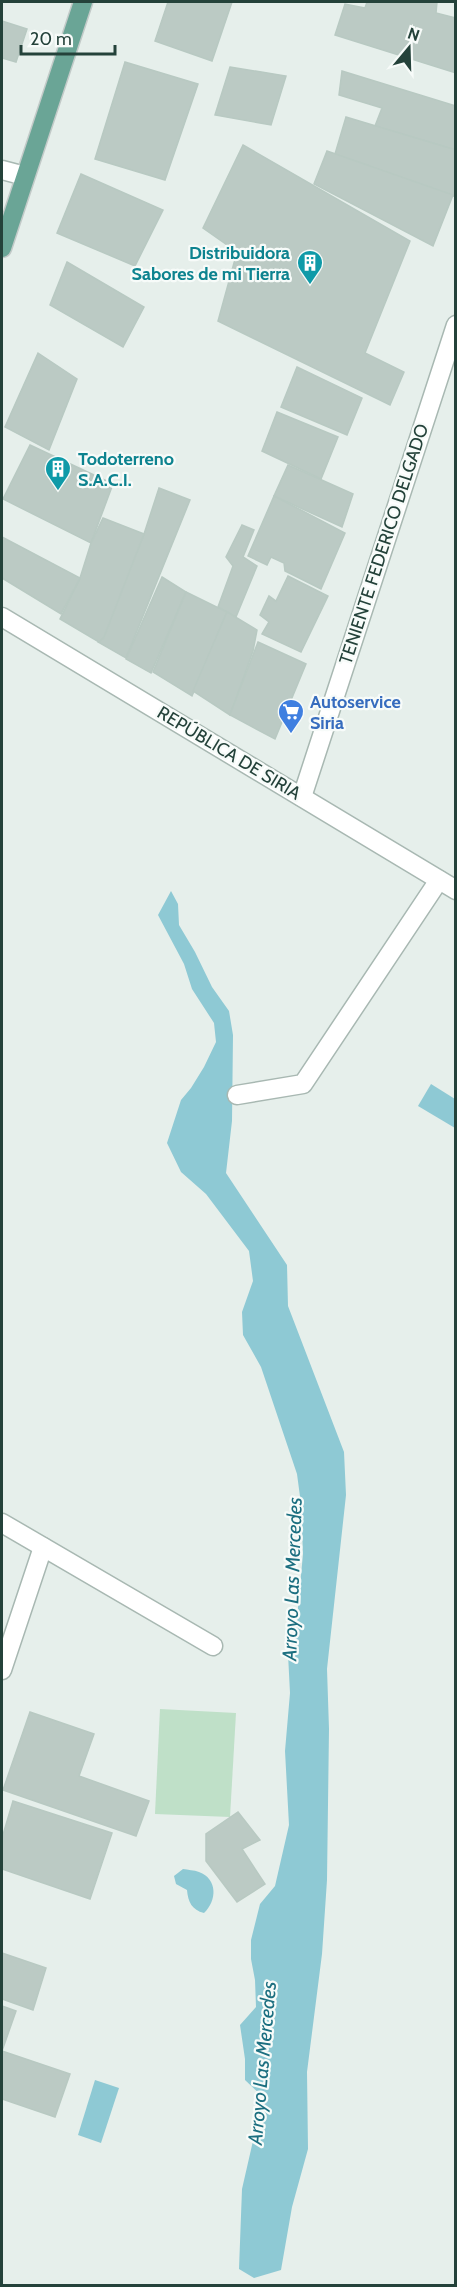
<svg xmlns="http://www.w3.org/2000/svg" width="457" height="2287" font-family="Cabin,sans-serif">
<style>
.green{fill:#bfe0c8}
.water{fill:#8ec9d4}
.building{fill:#bbcac4;stroke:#b8c9c2;stroke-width:1.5}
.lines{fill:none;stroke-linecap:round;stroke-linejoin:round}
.minor-casing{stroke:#a8b8b2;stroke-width:21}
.tertiary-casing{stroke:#a8b8b2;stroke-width:21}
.primary-casing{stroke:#c2cac8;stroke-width:21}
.minor{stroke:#fff;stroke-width:18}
.tertiary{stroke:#fff;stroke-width:18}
.primary{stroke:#6aa596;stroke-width:18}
.labels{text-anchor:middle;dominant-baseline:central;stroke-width:4.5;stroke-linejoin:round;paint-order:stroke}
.culture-label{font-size:18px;font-weight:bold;fill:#0d838f;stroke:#f7fbf9;text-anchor:end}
.street-label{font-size:18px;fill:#24423a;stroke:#f7fbf9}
.shop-label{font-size:18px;font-weight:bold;fill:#366cbe;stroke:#f7fbf9;text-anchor:start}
.water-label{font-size:20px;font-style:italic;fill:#1c6f80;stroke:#f7fbf9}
</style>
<rect width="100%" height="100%" fill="#e6efeb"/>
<polygon class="green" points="160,1709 236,1713 230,1817 155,1814"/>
<g class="water">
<polygon points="171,891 178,904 179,925 195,952 212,987 229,1011 233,1035 232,1121 226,1173 287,1265 288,1306 344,1452 346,1495 327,1669 329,1729 327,1880 322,1954 307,2072 308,2149 292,2207 281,2270 254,2278 239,2269 242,2189 263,2097 245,2080 245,2059 240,2025 256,2007 255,1980 251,1959 251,1940 260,1904 275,1886 289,1825 285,1751 290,1693 288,1654 297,1618 303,1554 301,1504 297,1474 261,1367 243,1335 242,1312 253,1281 249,1251 206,1194 181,1172 167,1143 181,1100 191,1088 204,1067 216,1042 214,1023 192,989 184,964 158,915"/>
<polygon points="431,1084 455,1099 455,1128 418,1106"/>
<path d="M183 1869C188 1870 194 1870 199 1872 218 1879 217 1901 204 1913 192 1910 188 1902 187 1890L176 1884 174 1876Z"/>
<polygon points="95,2080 119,2088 101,2143 78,2135"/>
</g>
<g class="building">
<polygon points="168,2 232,2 212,61 155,41"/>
<polygon points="367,2 437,2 436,13 456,18 456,73 335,35 345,4 365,8"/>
<polygon points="2,21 27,29 16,62 2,58"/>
<polygon points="125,62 198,84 165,180 95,159"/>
<polygon points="230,67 286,76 271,125 215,115"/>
<polygon points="342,71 456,106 456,150 375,126 382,108 339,95"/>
<polygon points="346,117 456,150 456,197 335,154"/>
<polygon points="243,145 410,241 365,353 404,372 390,405 218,321 237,252 203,228"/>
<polygon points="327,151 453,195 433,246 314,184"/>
<polygon points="81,174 163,210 135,266 57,233"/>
<polygon points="67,262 144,307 123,347 50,305"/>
<polygon points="38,353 77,379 49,450 5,427"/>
<polygon points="297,367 362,398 347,435 281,407"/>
<polygon points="277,412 338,437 321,479 262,451"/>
<polygon points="30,445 113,484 91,543 3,499"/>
<polygon points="288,465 353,494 342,527 274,496"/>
<polygon points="159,488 190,500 126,658 98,642 144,534"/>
<polygon points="274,496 345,533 321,589 285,571 284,563 271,557 267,565 248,556"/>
<polygon points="103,518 144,534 104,637 99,642 60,619 80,578 91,543"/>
<polygon points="242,525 254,530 243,557 257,566 236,617 218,607 233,566 226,557"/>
<polygon points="2,537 80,578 61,614 2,578"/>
<polygon points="288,576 328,596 301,652 262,634 269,622 260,615 269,596 276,601"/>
<polygon points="162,577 186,592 151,673 126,659"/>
<polygon points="186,592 227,612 192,696 153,672"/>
<polygon points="227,612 257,630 253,651 230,715 193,691"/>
<polygon points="258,642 306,664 275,739 230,715"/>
<polygon points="30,1712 94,1734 79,1776 149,1801 136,1836 3,1790"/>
<polygon points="13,1801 112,1833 90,1899 2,1869 2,1838"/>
<polygon points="238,1812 260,1840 242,1849 265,1884 237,1902 206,1861 206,1834"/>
<polygon points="2,1953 46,1968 33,2010 2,1999"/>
<polygon points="2,2006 16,2011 2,2051 70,2074 55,2117 2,2099"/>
</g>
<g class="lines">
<defs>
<g id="minor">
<polyline points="2,170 25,176"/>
<polyline points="302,797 456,325"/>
<polyline points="237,1095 303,1084 439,880"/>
<polyline points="2,1523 213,1646"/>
<polyline points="2,1670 43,1547"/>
</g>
<polyline id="tertiary" points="2,617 456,890"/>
<polyline id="primary" points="2,248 83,2"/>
</defs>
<use href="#minor" class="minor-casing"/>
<use href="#tertiary" class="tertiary-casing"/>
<use href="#primary" class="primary-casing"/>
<use href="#minor" class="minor"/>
<use href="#tertiary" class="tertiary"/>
<use href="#primary" class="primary"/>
</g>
<defs>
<symbol id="building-pin" viewBox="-11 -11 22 30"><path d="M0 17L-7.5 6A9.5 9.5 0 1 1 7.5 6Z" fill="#0f9aa8" stroke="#f7fbf9"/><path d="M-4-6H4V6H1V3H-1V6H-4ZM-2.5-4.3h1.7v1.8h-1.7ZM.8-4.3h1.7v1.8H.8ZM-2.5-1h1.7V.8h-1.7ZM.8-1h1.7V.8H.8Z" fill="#fff"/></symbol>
<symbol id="supermarket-pin" viewBox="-11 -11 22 30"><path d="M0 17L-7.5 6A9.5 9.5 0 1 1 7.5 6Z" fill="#3f7fe0" stroke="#f7fbf9"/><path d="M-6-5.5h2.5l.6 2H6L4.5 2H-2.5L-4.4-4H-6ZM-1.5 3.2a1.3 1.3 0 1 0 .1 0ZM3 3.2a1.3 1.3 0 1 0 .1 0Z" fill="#fff"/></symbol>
</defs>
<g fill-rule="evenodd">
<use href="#building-pin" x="295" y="248" width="30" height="40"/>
<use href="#building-pin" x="43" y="454" width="30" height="40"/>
<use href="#supermarket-pin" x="276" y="697" width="30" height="40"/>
</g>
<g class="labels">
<g class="culture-label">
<text x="290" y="253">Distribuidora<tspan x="290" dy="21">Sabores de mi Tierra</tspan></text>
<text x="78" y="459" text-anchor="start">Todoterreno<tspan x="78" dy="21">S.A.C.I.</tspan></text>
</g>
<g class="street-label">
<text transform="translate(384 544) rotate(-72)">TENIENTE FEDERICO DELGADO</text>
<text transform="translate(229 753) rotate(31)">REPÚBLICA DE SIRIA</text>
</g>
<g class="shop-label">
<text x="310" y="702">Autoservice<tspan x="310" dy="21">Siria</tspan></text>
</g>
<g class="water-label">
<text transform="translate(292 1579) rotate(-88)">Arroyo Las Mercedes</text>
<text transform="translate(262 2063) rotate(-85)">Arroyo Las Mercedes</text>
</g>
</g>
<rect width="457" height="2287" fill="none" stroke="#24423a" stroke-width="6"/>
<g transform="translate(409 48) rotate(19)" stroke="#f7fbf9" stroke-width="4.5" paint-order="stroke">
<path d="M0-4.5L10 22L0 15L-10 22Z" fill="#24423a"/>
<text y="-9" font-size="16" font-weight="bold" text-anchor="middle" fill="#24423a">N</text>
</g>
<path d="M21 45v9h94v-9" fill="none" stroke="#24423a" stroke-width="3"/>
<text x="30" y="45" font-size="18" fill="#24423a" stroke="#f7fbf9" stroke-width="4.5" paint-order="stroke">20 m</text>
</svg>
